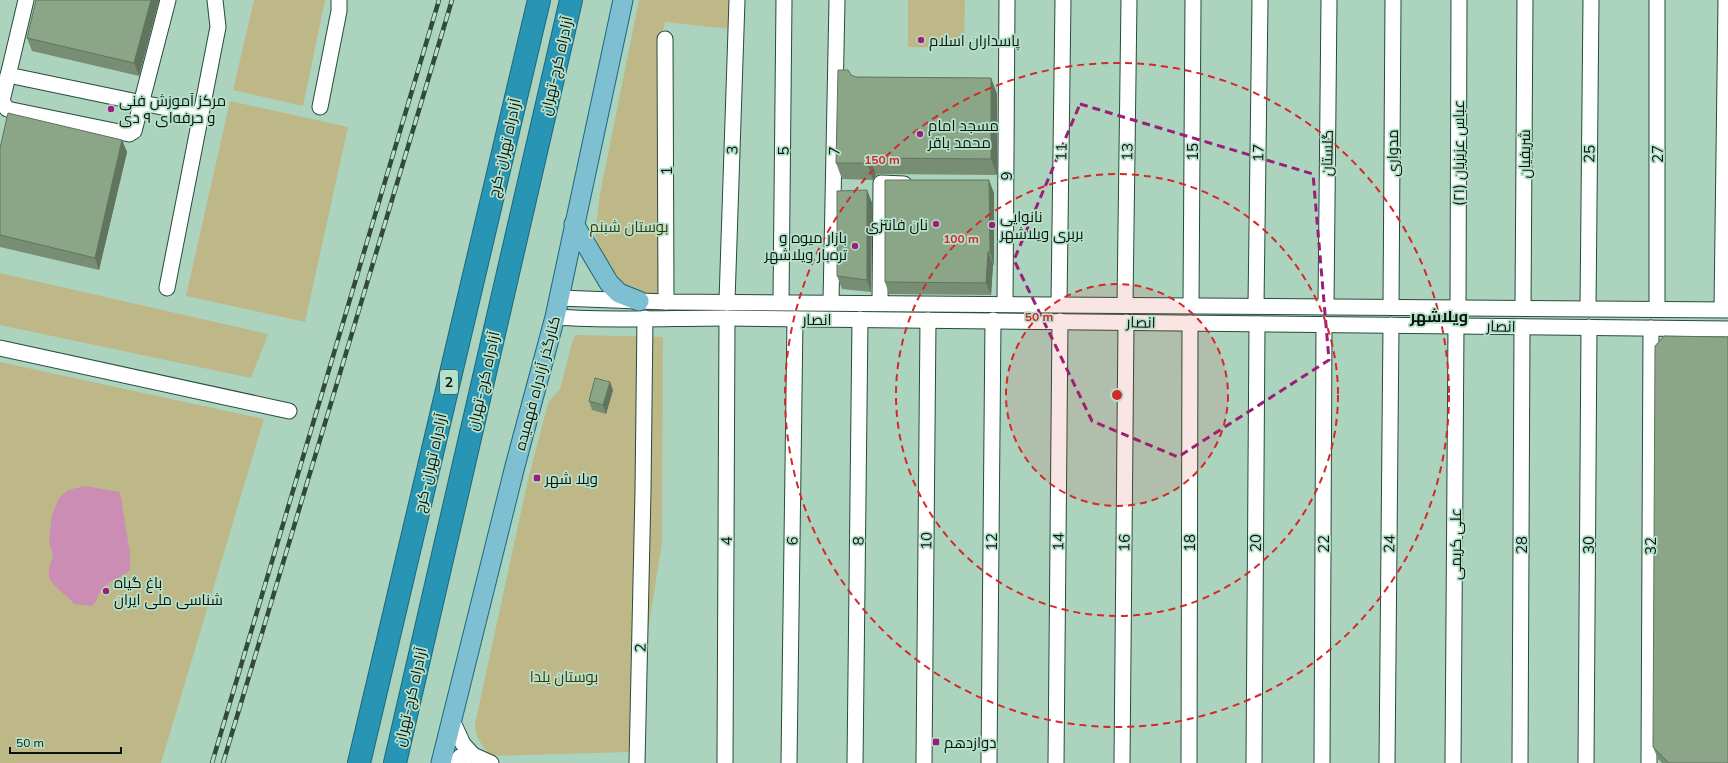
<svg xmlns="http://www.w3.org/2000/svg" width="1728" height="763" font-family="Mulish,Cairo,sans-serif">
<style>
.green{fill:#beb888}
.water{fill:#cc8db4}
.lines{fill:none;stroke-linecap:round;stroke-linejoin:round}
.minor-casing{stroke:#274c3b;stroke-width:17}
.major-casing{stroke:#1c687a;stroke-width:21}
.highway-casing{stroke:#1c687a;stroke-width:24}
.minor{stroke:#fff;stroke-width:15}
.major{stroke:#7fbfd2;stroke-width:19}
.highway{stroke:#2995b4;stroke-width:22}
.rail-casing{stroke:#33493e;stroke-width:4.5}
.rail{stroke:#b7e0cb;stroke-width:3;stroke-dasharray:9;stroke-linecap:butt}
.wall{fill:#788e74}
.shaded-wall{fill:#61745e}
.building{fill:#8ba587;stroke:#61745e}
.marked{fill:none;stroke:#991f78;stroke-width:3;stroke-dasharray:8 5;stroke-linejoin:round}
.ring{fill:none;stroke:#d62828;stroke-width:2;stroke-dasharray:7 5}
.poi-dot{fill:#991f78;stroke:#b7e0cb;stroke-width:1.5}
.labels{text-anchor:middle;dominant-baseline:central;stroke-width:3.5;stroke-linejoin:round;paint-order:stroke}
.shield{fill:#b7e0cb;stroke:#3a5146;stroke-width:1}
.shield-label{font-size:14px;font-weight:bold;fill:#05140d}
.poi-label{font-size:15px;fill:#05140d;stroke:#b7e0cb;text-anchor:start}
.street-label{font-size:15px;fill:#05140d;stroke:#b7e0cb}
.park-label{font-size:15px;fill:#3e3800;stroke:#b7e0cb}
.neighbourhood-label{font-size:16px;font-weight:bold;fill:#05140d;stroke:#b7e0cb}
.centre{fill:#d62828;stroke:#b7e0cb;stroke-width:2}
.ring-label{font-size:12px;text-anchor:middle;font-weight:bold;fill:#d62828;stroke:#b7e0cb;stroke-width:3.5;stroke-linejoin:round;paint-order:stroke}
</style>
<rect width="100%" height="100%" fill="#abd3be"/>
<g class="green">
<polygon points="254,0 325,0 303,106 233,90"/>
<polygon points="639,0 732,0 731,29 665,22 660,46 661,296 637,293 624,287 613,275 597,245 595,233 600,194"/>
<polygon points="908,0 965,0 964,48 908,47"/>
<polygon points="230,101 348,127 305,322 186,296"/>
<polygon points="0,273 268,334 251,378 0,325"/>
<path d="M576 335 663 337 662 542 629 752 491 756C483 747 475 737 475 724L528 480 548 403 560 389 573 339Z"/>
<polygon points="0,362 264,419 161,763 0,763"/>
</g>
<path class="water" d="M85 486 120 492 130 553V571C117 580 98 584 97 601L91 606 74 604C60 586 40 585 53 557L49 541 52 515 59 498 68 490Z"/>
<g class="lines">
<defs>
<g id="minor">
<polyline points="26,0 2,101 7,109 129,134 134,131 168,0"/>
<polyline points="665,39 666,302"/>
<polyline points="8,75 200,115"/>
<polyline points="320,107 339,11 339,0"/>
<polyline points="167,288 218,27 215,0"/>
<polyline points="559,298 666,302 1728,310"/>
<polyline points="727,301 737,0"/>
<polyline points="781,301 784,0"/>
<polyline points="831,302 837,0"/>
<polyline points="880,302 881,183 904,184"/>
<polyline points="1005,303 1007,0"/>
<polyline points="1059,304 1063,0"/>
<polyline points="1125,304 1129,0"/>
<polyline points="1191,305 1193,0"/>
<polyline points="1256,305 1260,0"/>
<polyline points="1326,306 1329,0"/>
<polyline points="1391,306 1393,0"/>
<polyline points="1458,307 1459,0"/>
<polyline points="1523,308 1525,0"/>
<polyline points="1588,308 1591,0"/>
<polyline points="1657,309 1657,0"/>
<polyline points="1722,309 1726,0"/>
<path d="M555 317C612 321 670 318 727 318L1728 329"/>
<polyline points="0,348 289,411"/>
<polyline points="451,718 463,744 473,755 491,763"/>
<polyline points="456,763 460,757 473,755"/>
<polyline points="637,763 643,491 645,318"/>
<polyline points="725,763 727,318"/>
<polyline points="789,763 795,319"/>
<polyline points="855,763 860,319"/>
<polyline points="924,763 928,320"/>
<polyline points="989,763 993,320"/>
<polyline points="1056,763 1060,321"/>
<polyline points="1122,763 1126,322"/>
<polyline points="1189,763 1190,323"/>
<polyline points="1254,763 1257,324"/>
<polyline points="1322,763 1324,324"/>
<polyline points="1387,763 1391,325"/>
<polyline points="1453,763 1456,326"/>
<polyline points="1520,763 1522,327"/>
<polyline points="1586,763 1589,327"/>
<polyline points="1649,763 1651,328"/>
</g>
<g id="major">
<polyline points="574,224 609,283 619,293 639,301"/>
<polyline points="441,763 515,466 555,317 623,0"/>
</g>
<g id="highway">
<polyline points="359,763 539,0"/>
<polyline points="395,763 571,0"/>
</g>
</defs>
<use href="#minor" class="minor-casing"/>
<use href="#major" class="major-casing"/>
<use href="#highway" class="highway-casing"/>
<use href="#minor" class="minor"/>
<use href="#major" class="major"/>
<use href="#highway" class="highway"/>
<defs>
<g id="rail">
<polyline points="212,763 439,0"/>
<polyline points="223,763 452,0"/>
</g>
</defs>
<use href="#rail" class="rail-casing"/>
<use href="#rail" class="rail"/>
</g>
<g class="wall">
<polygon points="159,0 139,76 32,51 27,38"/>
<polygon points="851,75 856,77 991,78 997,94 997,175 881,174 876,175 873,180 842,179 836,163"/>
<polygon points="122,140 127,152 99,270 0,247 0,148"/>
<polygon points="867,190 872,203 871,292 842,289 837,276"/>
<polygon points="994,193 994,265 993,265 991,295 889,294 885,282"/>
<polygon points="613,390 606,414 592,410 589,401"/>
<polygon points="1653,747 1728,763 1662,763 1658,759"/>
</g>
<g class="shaded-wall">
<polygon points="151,0 159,0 139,76 134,63"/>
<polygon points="991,78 997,94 997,175 991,159"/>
<polygon points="122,140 127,152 99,270 95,258"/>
<polygon points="870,159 876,175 873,180 867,163"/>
<polygon points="989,180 994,193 994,265 990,252"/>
<polygon points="867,190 872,203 871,292 867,280"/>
<polygon points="988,252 993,265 991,295 986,283"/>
<polygon points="610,382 613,390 606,414 603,405"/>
</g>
<g class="building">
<polygon points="36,0 151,0 134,63 27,38"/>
<polygon points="838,70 848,70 851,75 856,77 991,78 991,159 875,158 870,159 867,163 836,163"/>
<polygon points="8,113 122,140 95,258 0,235 0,148"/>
<polygon points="885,180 989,180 990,252 988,252 986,283 885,282"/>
<polygon points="867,190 867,280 837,276 837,191"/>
<polygon points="1664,336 1728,337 1728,763 1669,763 1653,747 1655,346"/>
<polygon points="595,378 610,382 603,405 589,401"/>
</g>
<path class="marked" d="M1080 104 1313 174 1329 360 1178 457 1092 421 1014 260Z"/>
<circle cx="1117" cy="395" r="111" fill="#d62828" fill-opacity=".12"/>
<g class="ring">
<circle cx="1117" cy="395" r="111"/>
<circle cx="1117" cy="395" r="221"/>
<circle cx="1117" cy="395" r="332"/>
</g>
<g class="poi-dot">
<circle cx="921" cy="40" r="4"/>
<circle cx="111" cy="109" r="4"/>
<circle cx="920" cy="134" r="4"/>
<circle cx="936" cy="224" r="4"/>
<circle cx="992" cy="225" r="4"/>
<circle cx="855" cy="246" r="4"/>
<rect x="533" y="474" width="8" height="8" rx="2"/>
<circle cx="106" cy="591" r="4"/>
<rect x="932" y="738" width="8" height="8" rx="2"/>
</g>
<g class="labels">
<rect class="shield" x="440" y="370" width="18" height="24" rx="3"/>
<g class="shield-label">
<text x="449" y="382">2</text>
</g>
<g class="poi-label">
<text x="929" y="40">پاسداران اسلام</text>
<text x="119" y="100">مرکز آموزش فنی<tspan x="119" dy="17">و حرفه‌ای ۹ دی</tspan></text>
<text x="928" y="125">مسجد امام<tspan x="928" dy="17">محمد باقر</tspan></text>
<text x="1000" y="216">نانوایی<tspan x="1000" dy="17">بربری ویلاشهر</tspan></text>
<text x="928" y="224" text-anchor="end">نان فانتزی</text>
<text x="847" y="237" text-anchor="end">بازار میوه و<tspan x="847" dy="17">تره‌بار ویلاشهر</tspan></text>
<text x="545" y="478">ویلا شهر</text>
<text x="114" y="582">باغ گیاه‌<tspan x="114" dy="17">شناسی ملی ایران</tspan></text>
<text x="944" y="742">دوازدهم</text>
</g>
<g class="street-label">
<text transform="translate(556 66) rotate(-77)">آزادراه کرج-تهران</text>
<text transform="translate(504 148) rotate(-77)">آزادراه تهران-کرج</text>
<text transform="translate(732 150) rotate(-88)">3</text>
<text transform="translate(783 151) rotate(-89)">5</text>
<text transform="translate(834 151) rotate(-89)">7</text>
<text transform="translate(1061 152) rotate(-89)">11</text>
<text transform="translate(1127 152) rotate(-89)">13</text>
<text transform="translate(1192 152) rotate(-90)">15</text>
<text transform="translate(1258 153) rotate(-89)">17</text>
<text transform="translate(1327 153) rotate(-89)">گلستان</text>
<text transform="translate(1392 153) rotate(-90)">مدواری</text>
<text transform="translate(1458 153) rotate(-90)">عباس عزیزیان (۲۱)</text>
<text transform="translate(1524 154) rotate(-90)">شریفیان</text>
<text transform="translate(1589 154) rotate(-89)">25</text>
<text transform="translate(1657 154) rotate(-90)">27</text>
<text transform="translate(666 171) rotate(-90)">1</text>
<text transform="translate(1006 176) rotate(-90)">9</text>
<text x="817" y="319">انصار</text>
<text transform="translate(1141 322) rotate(1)">انصار</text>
<text transform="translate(1501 326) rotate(1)">انصار</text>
<text transform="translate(483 381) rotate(-77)">آزادراه کرج-تهران</text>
<text transform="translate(537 383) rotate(-75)">کنارگذر آزادراه فهمیده</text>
<text transform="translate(430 463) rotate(-77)">آزادراه تهران-کرج</text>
<text transform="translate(726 541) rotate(-90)">4</text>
<text transform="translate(792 541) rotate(-89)">6</text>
<text transform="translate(858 541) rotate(-89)">8</text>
<text transform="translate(926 541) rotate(-89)">10</text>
<text transform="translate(991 542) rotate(-90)">12</text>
<text transform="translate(1058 542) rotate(-89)">14</text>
<text transform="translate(1124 543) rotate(-89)">16</text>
<text transform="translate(1189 543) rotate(-90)">18</text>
<text transform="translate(1255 543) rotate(-90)">20</text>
<text transform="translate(1323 544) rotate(-90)">22</text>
<text transform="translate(1389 544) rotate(-89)">24</text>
<text transform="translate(1455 544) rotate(-90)">علی کریمی</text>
<text transform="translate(1521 545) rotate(-90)">28</text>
<text transform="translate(1588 545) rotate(-90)">30</text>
<text transform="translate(1650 546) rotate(-90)">32</text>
<text transform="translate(640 648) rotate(-89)">2</text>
<text transform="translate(410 697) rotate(-77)">آزادراه کرج-تهران</text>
</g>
<g class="park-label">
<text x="629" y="226">بوستان شبنم</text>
<text x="564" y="676">بوستان یلدا</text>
</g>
<g class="neighbourhood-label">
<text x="1439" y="316">ویلاشهر</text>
</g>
</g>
<circle cx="1117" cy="395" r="6" class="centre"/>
<g class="ring-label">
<text x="882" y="164">150 m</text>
<text x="961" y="243">100 m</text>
<text x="1039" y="321">50 m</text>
</g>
<path d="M10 747v6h111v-6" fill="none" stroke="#05140d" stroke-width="2"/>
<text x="16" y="747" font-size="12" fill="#05140d" stroke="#b7e0cb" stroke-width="3" paint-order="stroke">50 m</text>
</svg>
